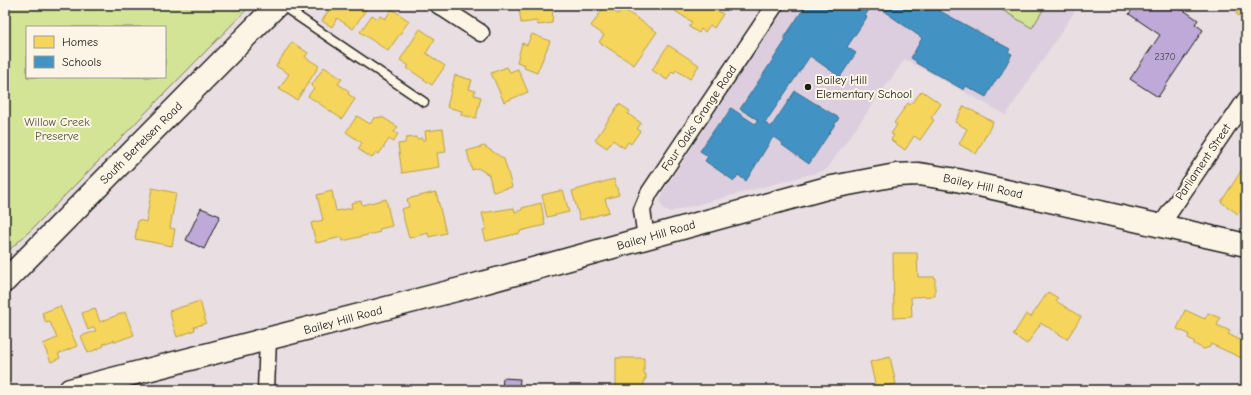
<svg xmlns="http://www.w3.org/2000/svg" width="1251" height="395" font-family="'Comic Neue',sans-serif">
<style>
.built{fill:#dccede}
.park{fill:#d3e497;stroke:#78805a;fill-rule:evenodd}
.homes{fill:#f6d55c;stroke:#b59e49}
.schools{fill:#4393c3;stroke:#376f91}
.building{fill:#bea9d8;stroke:#1c1c1c}
.lines{fill:none;stroke-linecap:round;stroke-linejoin:round}
.lane-casing{stroke:#1c1c1c;stroke-width:11}
.street-casing{stroke:#1c1c1c;stroke-width:19}
.secondary-casing{stroke:#1c1c1c;stroke-width:25}
.lane{stroke:#fcf5e5;stroke-width:8}
.street{stroke:#fcf5e5;stroke-width:16}
.secondary{stroke:#fcf5e5;stroke-width:22}
.poi-dot{fill:#1c1c1c;stroke:#fcf5e5;stroke-width:1.5}
.labels{text-anchor:middle;dominant-baseline:central;stroke-width:4;stroke-linejoin:round;paint-order:stroke}
.number-label{font-size:10px;fill:#443f4b}
.poi-label{font-size:12px;fill:#1c1c1c;stroke:#fcf5e5;text-anchor:start}
.street-label{font-size:12px;fill:#1c1c1c;stroke:#fcf5e5}
.park-label{font-size:12px;fill:#535841;stroke:#fcf5e5}
</style>
<rect width="100%" height="100%" fill="#e9dee1"/>
<filter id="ink" filterUnits="userSpaceOnUse"><feTurbulence type="fractalNoise" baseFrequency=".025" numOctaves="2"/><feDisplacementMap in="SourceGraphic" scale="8" xChannelSelector="R" yChannelSelector="G"/><feConvolveMatrix kernelMatrix="1 2 1 2 8 2 1 2 1" color-interpolation-filters="sRGB"/></filter>
<g filter="url(#ink)">
<polygon class="built" points="785,5 1079,5 1006,115 905,59 826,170 670,212 664,210 660,202 663,192"/>
<g class="park">
<path d="M5 5H251L32 229 5 254ZM27 27H165V77H27Z"/>
<polygon points="994,5 1046,5 1032,28"/>
</g>
<g class="homes">
<polygon points="332,5 369,5 353,29 337,18 332,27 322,21"/>
<polygon points="528,5 559,5 560,6 553,7 552,23 538,25 537,21 521,23 519,7"/>
<polygon points="679,5 708,5 723,14 714,28 710,25 705,32 701,29 699,33 689,27 692,22 675,11"/>
<polygon points="1242,5 1246,5 1246,20 1236,14"/>
<polygon points="605,6 618,14 622,8 657,32 634,65 599,42 604,35 591,26"/>
<polygon points="392,9 409,21 388,51 360,32 372,15 378,19 380,16 385,19"/>
<polygon points="420,29 435,39 426,53 445,66 432,85 407,68 409,66 400,60"/>
<polygon points="532,34 550,41 537,73 524,68 525,65 517,62 522,43 527,45"/>
<polygon points="292,42 308,53 305,57 319,66 297,100 279,89 289,74 276,66"/>
<polygon points="668,45 699,65 690,79 676,70 674,73 672,71 667,80 652,70"/>
<polygon points="324,67 342,79 338,84 349,91 348,94 355,99 342,119 308,96 314,88 311,86"/>
<polygon points="507,67 510,72 518,69 528,92 504,102 491,73"/>
<polygon points="455,75 472,80 469,89 475,91 474,95 481,97 476,118 461,115 462,111 447,107"/>
<polygon points="922,91 941,104 931,118 934,120 920,140 914,136 905,150 891,140 894,135 891,134 897,125 894,123 908,103 910,105"/>
<polygon points="619,104 630,111 628,114 641,123 637,129 640,131 631,144 628,142 624,148 613,140 607,148 595,140"/>
<polygon points="964,106 993,122 976,154 959,144 967,129 955,122"/>
<polygon points="357,116 370,124 374,118 382,117 398,127 394,132 398,134 393,142 389,139 379,154 376,152 372,158 358,149 362,143 346,132"/>
<polygon points="443,129 446,152 437,153 439,167 402,173 398,144 405,143 406,138 416,137 417,139 422,138 422,140 426,140 425,131"/>
<polygon points="484,146 504,159 512,187 493,192 489,175 478,168 472,170 467,151"/>
<polygon points="1245,165 1246,202 1238,214 1221,202"/>
<polygon points="614,179 619,195 605,199 609,212 580,220 572,191"/>
<polygon points="152,188 176,193 170,228 175,229 172,246 135,239 138,220 146,222"/>
<polygon points="563,190 569,212 547,217 542,195"/>
<polygon points="332,191 336,211 352,208 351,203 361,201 362,205 386,199 392,226 379,229 380,232 343,241 342,237 316,243 311,223 323,220 317,195"/>
<polygon points="436,192 446,233 429,237 428,233 409,238 401,209 409,207 407,199"/>
<polygon points="541,203 545,225 520,231 520,233 486,241 483,230 486,229 482,213 514,208 515,212 522,210 522,208"/>
<polygon points="893,253 917,253 918,277 935,277 935,296 911,297 912,317 894,318"/>
<polygon points="1048,292 1058,298 1056,301 1081,317 1067,339 1041,323 1027,344 1013,335 1026,314 1031,317"/>
<polygon points="200,301 206,323 194,327 195,330 177,337 169,311"/>
<polygon points="60,306 77,346 58,354 60,358 51,362 43,344 57,338 50,322 46,323 42,313"/>
<polygon points="95,308 100,322 125,312 134,335 115,342 114,340 103,344 104,346 88,353 81,336 96,331 94,327 88,330 82,313"/>
<polygon points="1185,310 1205,319 1208,313 1220,318 1217,325 1230,331 1228,334 1246,343 1246,360 1211,344 1210,347 1204,349 1194,344 1194,341 1188,338 1189,334 1177,329"/>
<polygon points="890,357 896,384 876,388 870,362"/>
<polygon points="616,358 644,358 644,374 646,374 646,379 644,379 644,390 616,390"/>
</g>
<g class="schools">
<polygon points="806,5 872,5 865,16 867,17 847,47 856,53 840,77 810,56 765,123 771,127 795,91 839,118 809,164 782,145 783,143 773,137 746,181 738,175 734,181 705,161 708,156 700,151 718,124 720,125 731,108 755,124 758,120 740,109 786,40 784,38"/>
<polygon points="875,5 934,5 941,10 940,11 1010,49 1008,52 1012,54 999,78 997,78 986,97 966,86 964,90 916,63 916,61 911,58 922,38"/>
</g>
<g class="building">
<polygon points="1135,5 1176,5 1198,20 1195,24 1203,30 1158,97 1130,79 1160,35 1129,14"/>
<polygon points="201,208 220,216 204,249 186,240"/>
<polygon points="503,378 520,379 519,390 502,390"/>
</g>
<g class="lines">
<defs>
<polyline id="lane" points="281,5 424,102"/>
<g id="street">
<polyline points="438,5 481,33"/>
<polyline points="1161,225 1246,99"/>
<polyline points="646,238 642,210 649,193 775,5"/>
<polyline points="266,390 268,339"/>
</g>
<g id="secondary">
<polyline points="5,281 277,5"/>
<polyline points="70,390 464,288 827,188 896,175 919,174 957,180 1246,245"/>
</g>
</defs>
<use href="#lane" class="lane-casing"/>
<use href="#street" class="street-casing"/>
<use href="#secondary" class="secondary-casing"/>
<use href="#lane" class="lane"/>
<use href="#street" class="street"/>
<use href="#secondary" class="secondary"/>
</g>
</g>
<circle class="poi-dot" cx="808" cy="87" r="4"/>
<g class="labels">
<g class="number-label">
<text x="1165" y="57">2370</text>
</g>
<g class="poi-label">
<text x="816" y="80">Bailey Hill<tspan x="816" dy="14">Elementary School</tspan></text>
</g>
<g class="street-label">
<text transform="translate(699 118) rotate(-56)">Four Oaks Grange Road</text>
<text transform="translate(141 143) rotate(-45)">South Bertelsen Road</text>
<text transform="translate(1203 162) rotate(-56)">Parliament Street</text>
<text transform="translate(983 186) rotate(12)">Bailey Hill Road</text>
<text transform="translate(656 235) rotate(-16)">Bailey Hill Road</text>
<text transform="translate(343 320) rotate(-15)">Bailey Hill Road</text>
</g>
<g class="park-label">
<text x="57" y="122">Willow Creek<tspan x="57" dy="14">Preserve</tspan></text>
</g>
</g>
<rect width="1251" height="395" fill="none" stroke="#fcf5e5" stroke-width="20"/>
<rect x="10" y="10" width="1231" height="375" fill="none" stroke="#1c1c1c" stroke-width="1.5" filter="url(#ink)"/>
<rect x="26" y="26" width="140" height="52" fill="#fcf5e5" stroke="#a29e95"/>
<rect x="34" y="36" width="20" height="12" fill="#f6d55c" stroke="#a29e95"/>
<text x="62" y="46" font-size="12" fill="#1c1c1c">Homes</text>
<rect x="34" y="56" width="20" height="12" fill="#4393c3" stroke="#a29e95"/>
<text x="62" y="66" font-size="12" fill="#1c1c1c">Schools</text>
</svg>
